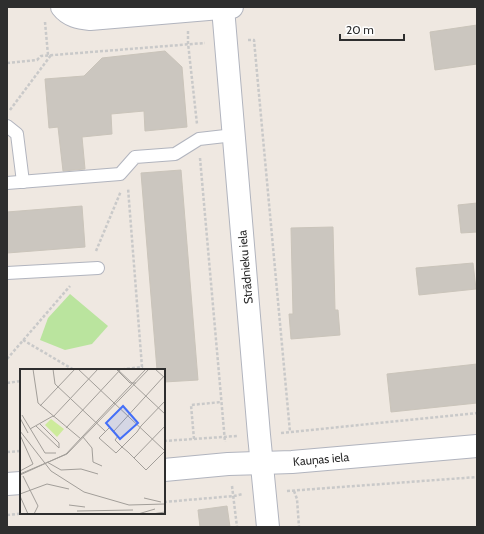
<svg xmlns="http://www.w3.org/2000/svg" width="484" height="534" font-family="Cabin,sans-serif">
<style>
.green{fill:#bae49e}
.building{fill:#cbc6bf;stroke:#cac4ba}
.lines{fill:none;stroke-linecap:round;stroke-linejoin:round}
.service-casing{stroke:#b1b4be;stroke-width:14}
.minor-casing{stroke:#b1b4be;stroke-width:24}
.path{stroke:#c9c9c9;stroke-width:2.5;stroke-dasharray:3 2;stroke-linecap:butt}
.service{stroke:#fff;stroke-width:12}
.minor{stroke:#fff;stroke-width:22}
.labels{text-anchor:middle;dominant-baseline:central;stroke-width:4;stroke-linejoin:round;paint-order:stroke}
.street-label{font-size:12px;fill:#2e2e2e;stroke:#fff}
.inset-road{fill:none;stroke:#a29e99;stroke-width:1}
.view{fill:#446ff8;fill-opacity:0.15;stroke:#446ff8;stroke-width:2}
.inset-edge{fill:none;stroke:#2e2e2e;stroke-width:2}
</style>
<rect width="100%" height="100%" fill="#efe8e1"/>
<polygon class="green" points="70,294 108,326 92,344 65,350 40,340 48,318"/>
<g class="building">
<polygon points="477,25 477,64 435,70 430,32"/>
<polygon points="165,51 182,67 187,127 145,131 144,111 111,114 112,134 82,137 85,169 63,171 58,127 49,128 45,79 84,76 102,58"/>
<polygon points="181,170 198,380 164,382 164,370 157,370 141,173"/>
<polygon points="477,203 477,232 461,233 458,205"/>
<polygon points="82,206 85,247 7,253 7,212"/>
<polygon points="333,227 335,310 338,310 340,335 291,339 289,314 293,314 291,228"/>
<polygon points="473,263 476,289 419,295 416,268"/>
<polygon points="477,364 477,403 391,412 387,374"/>
<polygon points="227,506 230,527 200,527 198,510"/>
</g>
<g class="lines">
<defs>
<g id="service">
<polyline points="7,126 17,134 23,182"/>
<polyline points="7,183 120,174 135,157 175,154 199,139 234,135"/>
<polyline points="7,273 98,268"/>
</g>
<g id="minor">
<path d="M62 7C69 16 79 18 90 19L232 7"/>
<polyline points="223,8 259,435 268,527"/>
<polyline points="164,470 228,464 292,462 477,446"/>
<polyline points="7,484 21,483"/>
</g>
</defs>
<use href="#service" class="service-casing"/>
<use href="#minor" class="minor-casing"/>
<g class="path">
<polyline points="45,22 48,55"/>
<polyline points="188,31 188,43 197,124"/>
<polyline points="248,40 254,40 290,432"/>
<polyline points="7,63 37,60 41,56 205,43"/>
<polyline points="10,110 51,55"/>
<polyline points="200,158 225,442"/>
<polyline points="96,251 121,191"/>
<polyline points="23,340 74,370"/>
<polyline points="7,359 70,286"/>
<polyline points="117,370 142,367 128,188"/>
<polyline points="7,383 21,381"/>
<polyline points="281,433 477,413"/>
<polyline points="194,439 191,405 221,402"/>
<polyline points="164,441 237,436"/>
<polyline points="7,452 21,451"/>
<polyline points="232,486 237,527"/>
<polyline points="287,491 477,477"/>
<polyline points="294,491 297,499 299,527"/>
<polyline points="164,502 234,496 243,494"/>
<polyline points="7,515 29,513"/>
</g>
<use href="#service" class="service"/>
<use href="#minor" class="minor"/>
</g>
<g class="labels">
<g class="street-label">
<text transform="translate(245 267) rotate(-95)">Strādnieku iela</text>
<text transform="translate(321 459) rotate(-5)">Kauņas iela</text>
</g>
</g>
<g transform="translate(20 369)">
<rect width="145" height="145" fill="#efe8e1"/>
<path d="M31 50 44 60 37 68 25 56Z" fill="#cdeb9b"/>
<path class="inset-road" d="M13 0 18 34 61 70M33 0 35 15 85 62M58 0 144 81M96 0 110 14H116M97 0 145 45M135 0 145 9M145 32 121 57 117 63 96 84 79 69 90 58 98 67 95 71 102 78 108 83 126 101 145 82M20 37 55 0M2 46 25 84H36M33 48 78 0M0 49 8 64M20 55 39 74V79M16 57 39 79M46 59 101 0M10 60 33 47M0 62 31 102 64 123 109 136 145 135M94 62 145 6M0 66 13 95 0 102M63 68 72 79 73 93 82 97M114 89 145 57M27 93 41 101 61 100 78 105M0 105 47 85 129 0M0 106 46 85 126 0M3 107 18 137 14 145M0 125 27 115 49 120M0 127 8 145M124 129 141 133M49 136 65 138M57 142 113 141M118 145 135 140M132 145 145 143"/>
<path class="view" d="M103 37 118 54 100 70 86 54Z"/>
<rect width="145" height="145" class="inset-edge"/>
</g>
<rect width="484" height="534" fill="none" stroke="#2e2e2e" stroke-width="16"/>
<path d="M340 34v6h64v-6" fill="none" stroke="#2e2e2e" stroke-width="2"/>
<text x="346" y="34" font-size="12" fill="#2e2e2e" stroke="#ffffff" stroke-width="3" paint-order="stroke">20 m</text>
</svg>
